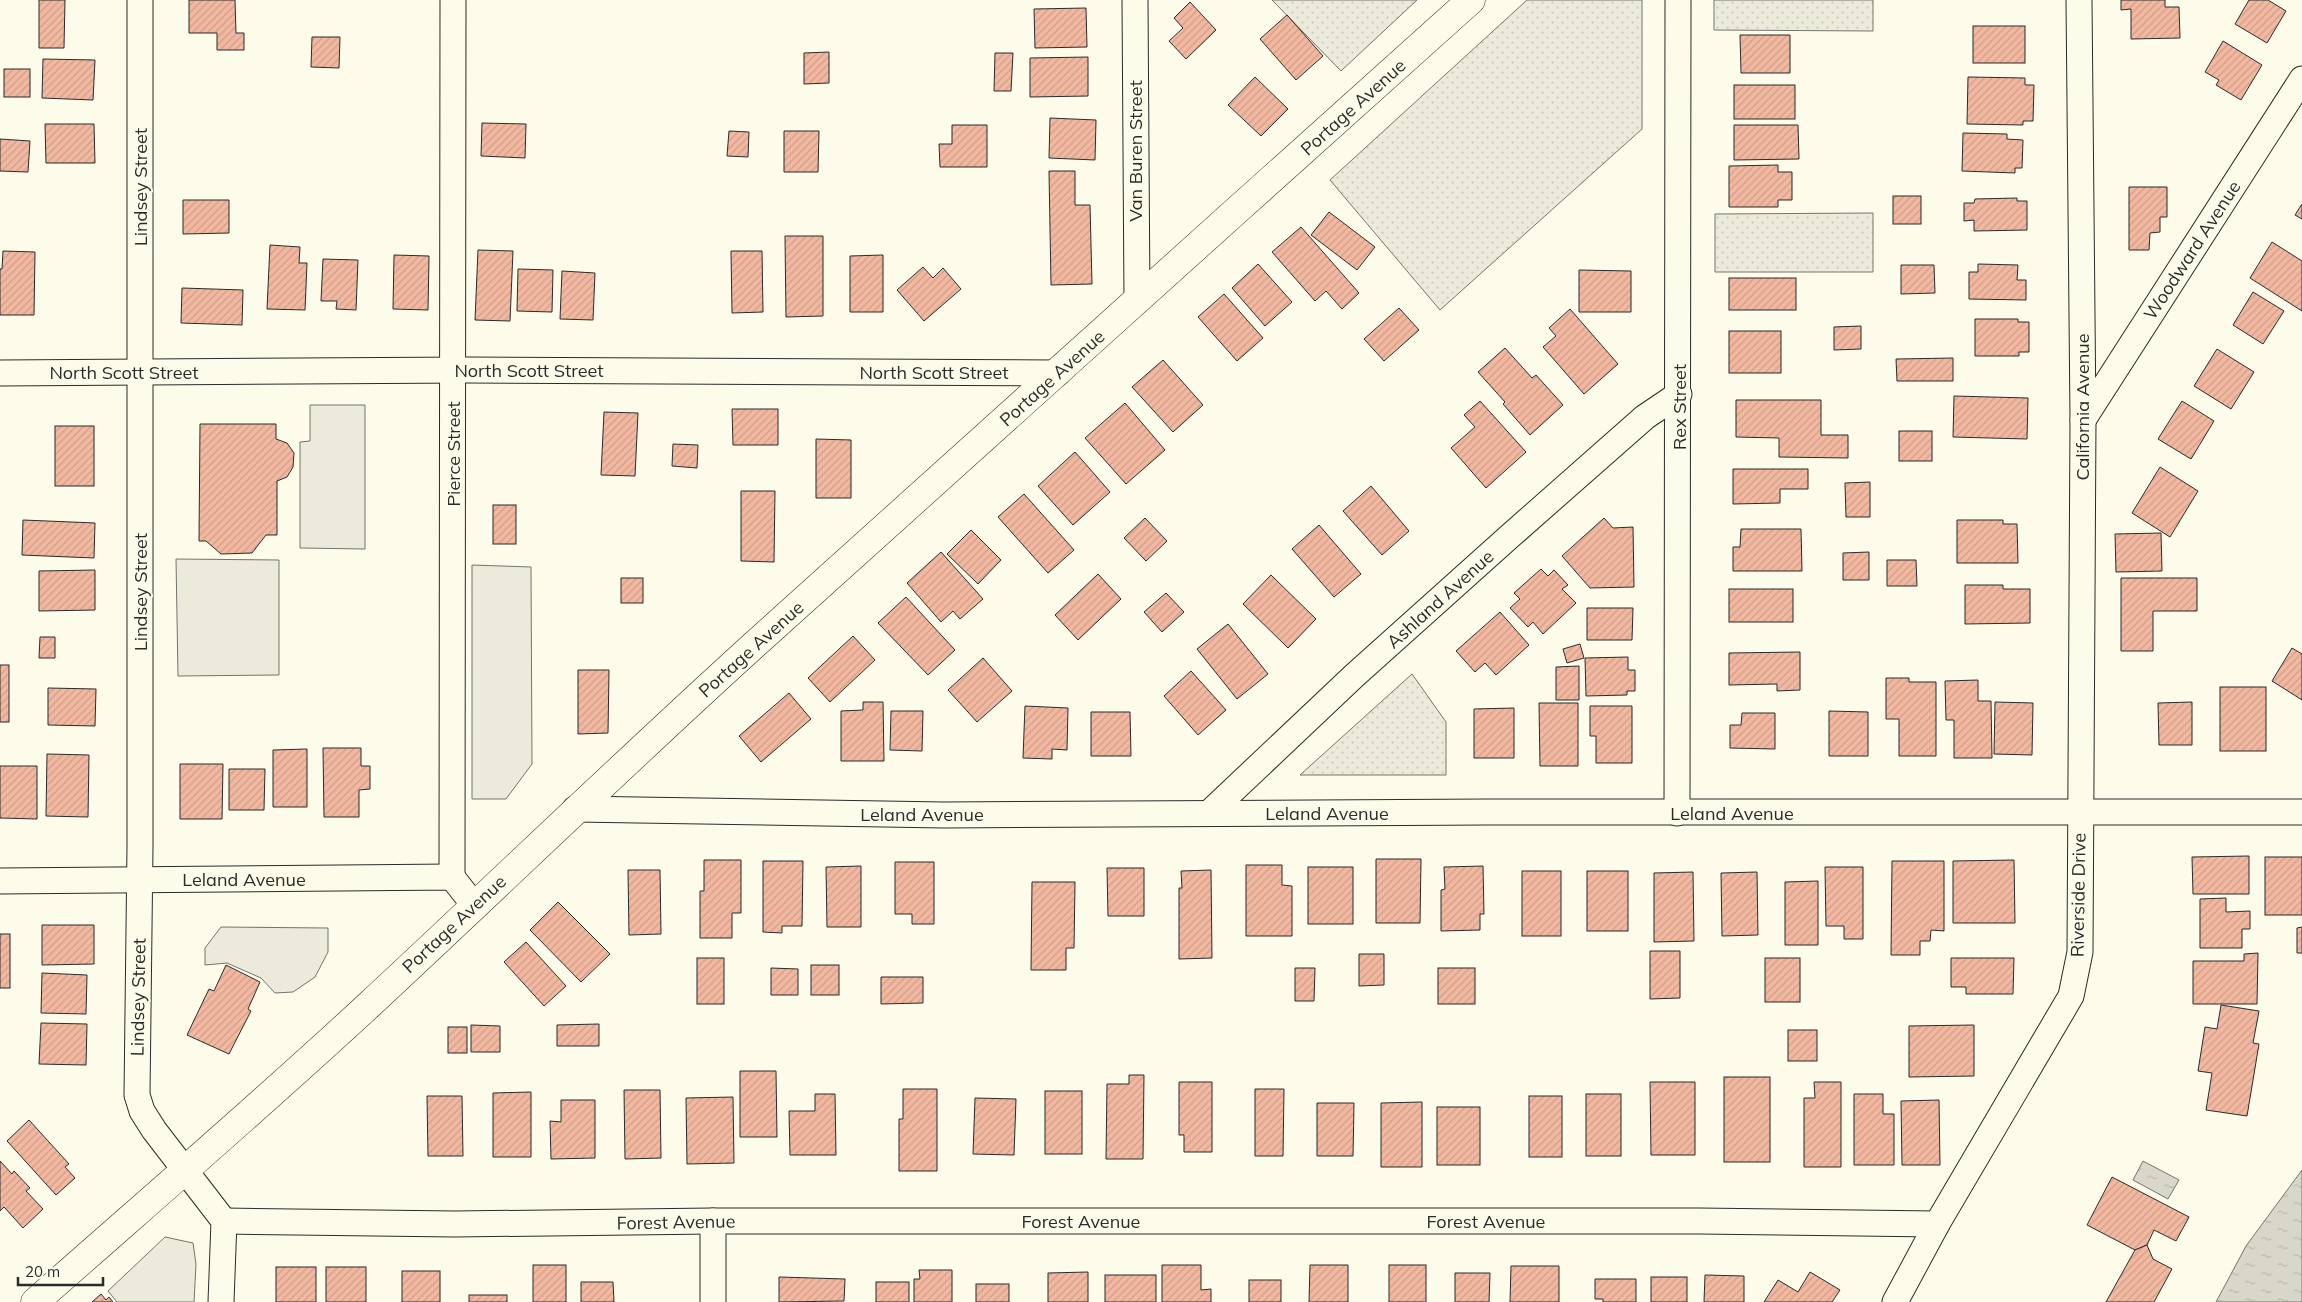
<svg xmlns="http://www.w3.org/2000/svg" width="2302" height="1302" font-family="Mulish,sans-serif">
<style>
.grass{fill:url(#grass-dots);stroke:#74746e}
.garden{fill:#ecebdb;stroke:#74746e}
.parking{fill:#eceadb;stroke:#74746e}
.water{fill:url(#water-ripples);stroke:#74746e}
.building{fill:url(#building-hatch);stroke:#2b2b2b}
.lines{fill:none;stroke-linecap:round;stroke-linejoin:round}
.minor-casing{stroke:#2b2b2b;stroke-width:27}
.secondary-casing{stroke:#2b2b2b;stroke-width:29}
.minor{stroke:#fdfbea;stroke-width:25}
.secondary{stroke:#fdfbea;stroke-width:28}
.labels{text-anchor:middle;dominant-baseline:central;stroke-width:4;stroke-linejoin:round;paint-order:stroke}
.street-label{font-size:18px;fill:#2b2b2b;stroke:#fdfbea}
</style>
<defs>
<pattern id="grass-dots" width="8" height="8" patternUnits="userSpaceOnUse" patternTransform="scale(1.25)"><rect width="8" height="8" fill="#ecebdb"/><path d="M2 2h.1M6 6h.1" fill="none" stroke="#cbcabc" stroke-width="1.8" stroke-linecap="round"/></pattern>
<pattern id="water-ripples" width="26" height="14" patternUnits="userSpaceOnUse" patternTransform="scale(1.25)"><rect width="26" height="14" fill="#d8d7c9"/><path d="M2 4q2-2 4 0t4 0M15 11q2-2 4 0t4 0" fill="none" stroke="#bab9ad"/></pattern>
<pattern id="building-hatch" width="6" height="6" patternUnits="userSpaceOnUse" patternTransform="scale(1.25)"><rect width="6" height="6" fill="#f2b8a0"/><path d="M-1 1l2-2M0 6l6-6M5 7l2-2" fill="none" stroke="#d09e8a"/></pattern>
</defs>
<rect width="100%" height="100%" fill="#fdfbea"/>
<g class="grass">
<polygon points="1272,0 1417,0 1341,71"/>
<polygon points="1527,0 1642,0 1642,129 1440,310 1330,180"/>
<polygon points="1714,0 1873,0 1873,31 1714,30"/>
<polygon points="1873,213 1873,272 1715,272 1715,214"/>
<polygon points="1412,674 1446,722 1446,775 1300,775"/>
</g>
<polygon class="garden" points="165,1237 193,1243 196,1264 194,1302 117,1302 108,1291"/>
<g class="parking">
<polygon points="310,405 365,405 365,549 300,548 300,442 310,441"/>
<polygon points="176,559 279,560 279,675 178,676"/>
<polygon points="472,565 531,567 532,764 506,799 472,799"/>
<polygon points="221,927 328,928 328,952 315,977 293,992 275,993 261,978 227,963 205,965 205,948"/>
</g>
<g class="water">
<polygon points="2143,1161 2179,1180 2168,1199 2133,1180"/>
<polygon points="2302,1170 2302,1302 2216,1302 2246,1246"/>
</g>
<g class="building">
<polygon points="39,0 65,0 64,48 39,48"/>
<polygon points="189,0 235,0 236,33 244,33 244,50 217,50 217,33 189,33"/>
<polygon points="2121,0 2165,0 2165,7 2179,7 2180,38 2131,39 2131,9 2121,10"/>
<polygon points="2249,0 2268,0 2286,11 2267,43 2235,24"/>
<polygon points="1190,2 1216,30 1186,59 1169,41 1183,28 1174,18"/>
<polygon points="1086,8 1087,47 1035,48 1034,9"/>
<polygon points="1287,15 1323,56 1296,80 1260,39"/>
<rect x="1973" y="26" width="52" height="37"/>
<polygon points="1740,35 1790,35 1790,73 1741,73"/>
<polygon points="312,37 340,37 339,68 311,67"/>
<polygon points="2223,41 2262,65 2241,100 2216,85 2219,80 2205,72"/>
<polygon points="829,52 829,83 804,84 804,53"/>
<polygon points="995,53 1013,53 1011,91 994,91"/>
<polygon points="1088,57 1088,96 1030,97 1030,58"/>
<polygon points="43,59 95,60 93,100 42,98"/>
<rect x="4" y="69" width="26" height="28"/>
<polygon points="1255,77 1288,109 1261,136 1228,105"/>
<polygon points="1968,77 2025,78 2025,85 2034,85 2033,121 2023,121 2023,125 1967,124"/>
<rect x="1734" y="85" width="61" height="34"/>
<polygon points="1050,118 1096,120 1095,160 1049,158"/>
<polygon points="482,123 526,124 525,158 481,156"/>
<polygon points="45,124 94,124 95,163 46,163"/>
<polygon points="952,125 987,125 987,167 940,167 939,144 952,144"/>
<polygon points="1734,125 1798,125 1799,159 1734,160"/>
<polygon points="729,131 749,132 748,157 727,156"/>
<polygon points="784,131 819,131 818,172 784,172"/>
<polygon points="1963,133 2007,134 2007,139 2023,140 2022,168 2015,168 2015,173 1962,171"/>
<polygon points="0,139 30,141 28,172 0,171"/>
<polygon points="1778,165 1778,172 1792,172 1792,200 1778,200 1778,207 1729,207 1729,166"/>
<polygon points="1049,171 1075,171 1075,205 1090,205 1092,284 1051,285"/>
<polygon points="2129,187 2167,187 2167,217 2160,217 2160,232 2150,233 2149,250 2129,250"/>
<rect x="1893" y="196" width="28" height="28"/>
<polygon points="2017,198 2017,201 2027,201 2027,230 1974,231 1974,220 1964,221 1964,203 1974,203 1975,199"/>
<polygon points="183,200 229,200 229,233 183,234"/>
<polygon points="2302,204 2302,219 2295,215"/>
<polygon points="1329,212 1375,247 1357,270 1311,235"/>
<polygon points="1301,227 1359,293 1342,309 1326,291 1315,301 1272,252"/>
<polygon points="785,236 823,236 823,316 786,317"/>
<polygon points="2272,242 2302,261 2302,311 2250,278"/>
<polygon points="270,245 300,247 299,263 307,263 305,310 267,309"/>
<polygon points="478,250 513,251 510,321 475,320"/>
<polygon points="3,251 35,252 34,315 0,315 0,269 2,269"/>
<polygon points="731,251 762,251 763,312 732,313"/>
<polygon points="394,255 429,256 428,310 393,309"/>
<polygon points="883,255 883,312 850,312 850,256"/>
<polygon points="323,259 358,260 356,310 336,309 337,301 321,301"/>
<polygon points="1258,264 1292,302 1265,326 1232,288"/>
<polygon points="1978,264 2018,265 2017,280 2026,280 2026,300 1969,299 1969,272 1978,272"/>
<polygon points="1901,265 1934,265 1935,293 1901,294"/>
<polygon points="923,267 933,278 943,268 961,289 924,321 897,290"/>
<polygon points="518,269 553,270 552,312 517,311"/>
<polygon points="1579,270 1631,271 1631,312 1579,312"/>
<polygon points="562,271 595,273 593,320 560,319"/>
<rect x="1729" y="278" width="67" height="32"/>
<polygon points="182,288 243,290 242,325 181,323"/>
<polygon points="2253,292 2284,311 2263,344 2233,325"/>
<polygon points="1224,294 1263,338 1237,361 1198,317"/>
<polygon points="1399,308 1419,330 1384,361 1364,339"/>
<polygon points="1570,309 1618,364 1584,394 1543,347 1556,336 1549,328"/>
<polygon points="1975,319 2018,319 2018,322 2029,322 2029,352 2019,352 2019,356 1975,356"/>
<polygon points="1861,326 1861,349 1834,350 1834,327"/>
<rect x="1729" y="331" width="52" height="42"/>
<polygon points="1505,348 1532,378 1536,375 1563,405 1530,435 1503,404 1505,402 1478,372"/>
<polygon points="2217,349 2254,372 2231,409 2194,386"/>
<polygon points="1953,358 1953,381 1897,381 1896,359"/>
<polygon points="1163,360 1203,405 1173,432 1132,387"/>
<polygon points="1954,396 2028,398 2027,439 1953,437"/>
<polygon points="1736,400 1821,400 1821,435 1848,435 1848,458 1779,457 1779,438 1736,437"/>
<polygon points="1480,401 1526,452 1486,488 1451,448 1475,427 1464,415"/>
<polygon points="2182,401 2214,421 2191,459 2158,439"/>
<polygon points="1125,403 1165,450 1126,484 1085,438"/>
<polygon points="732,409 778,409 778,445 733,445"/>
<polygon points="604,412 638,413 635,476 601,475"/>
<polygon points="200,424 276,424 276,439 287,443 294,453 293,467 287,477 277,481 277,535 266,535 252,553 221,554 206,541 199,541"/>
<rect x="55" y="426" width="39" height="60"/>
<rect x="1899" y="431" width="33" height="30"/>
<polygon points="816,439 851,440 851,498 816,498"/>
<polygon points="673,444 698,445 697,468 672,466"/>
<polygon points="1075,452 1110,492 1073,525 1038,486"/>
<polygon points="2160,467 2198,491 2170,537 2132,513"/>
<polygon points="1733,469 1808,469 1808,489 1780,489 1780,503 1733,504"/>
<polygon points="1870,482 1870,517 1846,517 1845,483"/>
<polygon points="1371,486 1409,531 1382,555 1343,511"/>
<polygon points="741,491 775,491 774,562 741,561"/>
<polygon points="1024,494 1074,550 1048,573 998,517"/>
<rect x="493" y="505" width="23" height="39"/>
<polygon points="1145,518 1167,541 1146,561 1124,538"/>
<polygon points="1604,518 1613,528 1633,527 1634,587 1590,588 1562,556"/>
<polygon points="23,520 95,523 94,558 22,555"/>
<polygon points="1957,520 2003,520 2003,524 2017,524 2018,563 1957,563"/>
<polygon points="1319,525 1361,574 1334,597 1292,549"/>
<polygon points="1741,529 1801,529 1802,571 1733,571 1733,547 1740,547"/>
<polygon points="971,530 1001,560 978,584 947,554"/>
<polygon points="2161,533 2162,571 2116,572 2115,534"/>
<polygon points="941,552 983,599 960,619 953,611 941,622 907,583"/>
<polygon points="1869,552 1869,580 1843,580 1843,553"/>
<polygon points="1887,560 1916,560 1917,586 1887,586"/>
<polygon points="1541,569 1548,576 1554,570 1568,585 1562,589 1576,603 1543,634 1533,622 1528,627 1510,608 1520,599 1514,593"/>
<polygon points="95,570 95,610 39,611 39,571"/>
<polygon points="1098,574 1121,599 1078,640 1055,615"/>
<polygon points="1271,575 1316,619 1288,648 1243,604"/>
<rect x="621" y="578" width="22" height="25"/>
<polygon points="2121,578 2197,578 2197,611 2153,611 2153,651 2121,651"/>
<polygon points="1965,585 2003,585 2003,589 2030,589 2030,623 1965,624"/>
<rect x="1729" y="589" width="64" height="33"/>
<polygon points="1166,593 1184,612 1162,632 1144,612"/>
<polygon points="906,597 955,650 928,675 878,623"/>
<polygon points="1587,608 1633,608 1632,640 1587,640"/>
<polygon points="1500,612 1529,645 1496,675 1485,663 1475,672 1456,651"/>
<polygon points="1228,624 1268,674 1237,699 1197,649"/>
<polygon points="853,636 875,660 830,702 808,678"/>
<polygon points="40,637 55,637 55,658 39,658"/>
<polygon points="1580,644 1584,658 1567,663 1563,649"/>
<polygon points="2292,648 2302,654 2302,700 2272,681"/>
<polygon points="1800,652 1800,690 1777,691 1777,684 1729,685 1729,653"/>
<polygon points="1628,657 1628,670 1635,670 1635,691 1627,691 1627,695 1586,696 1585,658"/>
<polygon points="983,658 1012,691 977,722 948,690"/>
<rect x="0" y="665" width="9" height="57"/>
<polygon points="1579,666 1579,700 1556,700 1556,667"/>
<polygon points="578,670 609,670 608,733 578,734"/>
<polygon points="1191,671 1226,710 1198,735 1164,696"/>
<polygon points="1886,678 1909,678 1909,682 1936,682 1936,756 1899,756 1899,719 1886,719"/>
<polygon points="1978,680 1978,701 1991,701 1992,758 1954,758 1954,720 1946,720 1945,681"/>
<rect x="2220" y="687" width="46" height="64"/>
<polygon points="48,688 96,689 95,726 48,725"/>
<polygon points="789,693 811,719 761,762 739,736"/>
<polygon points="863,702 883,702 884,761 841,761 841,711 863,710"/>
<polygon points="1995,702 2033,703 2032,755 1994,754"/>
<polygon points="2192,702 2192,745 2159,745 2158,703"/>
<polygon points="1539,703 1578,703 1578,766 1540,766"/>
<polygon points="1025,706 1068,708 1067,750 1052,749 1052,759 1023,758"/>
<polygon points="1590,706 1632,706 1632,763 1596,763 1596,736 1590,736"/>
<polygon points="1514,708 1514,758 1474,758 1474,709"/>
<polygon points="891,711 923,711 922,751 890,750"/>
<polygon points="1829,711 1868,712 1868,756 1829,756"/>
<polygon points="1091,712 1130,712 1131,756 1091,756"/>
<polygon points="1742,713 1775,713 1775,749 1730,748 1730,725 1741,725"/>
<polygon points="323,748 361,748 361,766 370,766 370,789 359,790 359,817 324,817"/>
<polygon points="307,749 307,807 273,807 273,750"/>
<polygon points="47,754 89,755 88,817 46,816"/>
<polygon points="180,764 223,764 222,819 180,819"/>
<polygon points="0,766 37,766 37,819 0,818"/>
<polygon points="229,769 265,769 264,810 229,810"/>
<polygon points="2249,856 2249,894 2193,894 2192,857"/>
<rect x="2265" y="857" width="37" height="58"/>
<polygon points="1376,859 1421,859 1420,923 1376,923"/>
<polygon points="704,860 741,860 741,913 732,913 732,938 700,938 700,891 704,891"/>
<polygon points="2014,860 2015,923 1953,923 1953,861"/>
<polygon points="763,861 803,861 802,926 782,926 782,933 763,932"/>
<polygon points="1892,861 1944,861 1944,931 1931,930 1930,941 1920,941 1920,955 1891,955"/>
<polygon points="895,862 934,862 934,924 912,924 912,914 895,914"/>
<polygon points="1246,865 1282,865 1282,885 1292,886 1292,936 1246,936"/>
<polygon points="861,866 861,927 827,927 826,867"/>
<polygon points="1483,866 1484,914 1480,914 1480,930 1441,931 1441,890 1445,889 1444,867"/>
<rect x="1308" y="867" width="45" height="57"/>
<polygon points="1825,867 1863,867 1863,939 1844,939 1844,926 1826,926"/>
<polygon points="1107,868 1144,868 1144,916 1108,916"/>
<polygon points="628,870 660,870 661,934 629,935"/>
<polygon points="1211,870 1212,958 1179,959 1179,888 1182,888 1181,871"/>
<rect x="1522" y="871" width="39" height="65"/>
<rect x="1587" y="871" width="41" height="60"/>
<polygon points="1693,872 1694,941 1654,942 1654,873"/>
<polygon points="1757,872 1758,935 1722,936 1721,873"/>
<polygon points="1818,881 1818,945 1785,945 1785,882"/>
<polygon points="1032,882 1075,882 1074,948 1066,948 1066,970 1031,970"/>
<polygon points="2226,898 2226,912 2250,911 2250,929 2242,929 2242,948 2200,948 2200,899"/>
<polygon points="558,902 610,954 581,982 530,930"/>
<polygon points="42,925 94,925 94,964 42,965"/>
<polygon points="2302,927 2302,953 2297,953 2297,928"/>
<rect x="0" y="934" width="10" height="54"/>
<polygon points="526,942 566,986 544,1006 504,962"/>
<polygon points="1650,951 1680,951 1680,998 1650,999"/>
<polygon points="2258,953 2257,1004 2193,1004 2193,961 2244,961 2244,954"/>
<polygon points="1359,954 1384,954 1384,985 1359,986"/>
<rect x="697" y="958" width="27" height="46"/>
<rect x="1765" y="958" width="35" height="44"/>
<polygon points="1951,958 2014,958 2013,994 1966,994 1966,987 1951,987"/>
<polygon points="226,965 260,982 248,1009 251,1011 229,1054 187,1035 209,989 214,991"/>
<rect x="811" y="965" width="28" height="30"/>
<polygon points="771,968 798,969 798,995 771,995"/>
<polygon points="1295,968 1315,968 1314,1001 1295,1001"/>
<rect x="1438" y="968" width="37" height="36"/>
<polygon points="42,973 87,975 86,1014 41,1013"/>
<polygon points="881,977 923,977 923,1003 881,1004"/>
<polygon points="2221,1005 2259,1011 2253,1043 2259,1044 2247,1116 2206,1110 2212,1073 2198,1071 2205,1027 2217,1029"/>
<polygon points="41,1023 87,1024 86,1065 39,1064"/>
<polygon points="599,1024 599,1046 557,1046 557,1025"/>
<polygon points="471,1025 500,1026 500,1052 471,1052"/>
<polygon points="1974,1025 1974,1076 1909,1077 1909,1026"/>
<rect x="448" y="1027" width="19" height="26"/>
<rect x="1788" y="1030" width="29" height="31"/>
<polygon points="740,1071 776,1071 777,1137 740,1137"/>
<polygon points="1129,1075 1144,1075 1143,1159 1106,1159 1107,1084 1129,1084"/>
<rect x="1724" y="1077" width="46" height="85"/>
<polygon points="1179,1082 1212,1082 1212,1152 1184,1152 1184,1135 1179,1135"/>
<polygon points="1650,1082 1695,1082 1695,1155 1651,1155"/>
<polygon points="1814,1082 1841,1082 1841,1167 1804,1167 1804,1098 1815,1098"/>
<polygon points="903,1089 937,1089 937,1171 899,1171 899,1119 903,1119"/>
<polygon points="1255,1089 1284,1089 1283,1156 1255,1156"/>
<polygon points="624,1090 660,1090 661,1158 625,1159"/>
<rect x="1045" y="1091" width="37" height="63"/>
<polygon points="531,1092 531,1157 493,1157 493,1093"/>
<polygon points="815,1094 835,1094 836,1155 790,1155 789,1111 815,1111"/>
<rect x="1586" y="1094" width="35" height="62"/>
<polygon points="1854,1094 1883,1094 1883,1114 1894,1114 1894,1165 1854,1165"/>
<polygon points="427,1096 462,1096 463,1156 428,1156"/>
<rect x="1529" y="1096" width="33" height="61"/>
<polygon points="733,1097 734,1163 687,1164 686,1098"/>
<polygon points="975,1098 1016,1099 1014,1155 973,1154"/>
<polygon points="561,1100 595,1100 595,1158 551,1159 550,1121 561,1122"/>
<polygon points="1939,1100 1940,1165 1902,1165 1901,1101"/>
<polygon points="1422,1102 1422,1167 1381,1167 1381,1103"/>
<polygon points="1317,1103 1354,1103 1353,1156 1317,1156"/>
<rect x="1437" y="1107" width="43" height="58"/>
<polygon points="29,1120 69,1164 65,1167 75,1178 56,1195 7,1141"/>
<polygon points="0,1161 12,1174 14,1171 30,1188 26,1191 43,1209 23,1228 4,1207 0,1211"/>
<polygon points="2112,1177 2189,1217 2176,1241 2154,1230 2147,1245 2135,1250 2087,1225"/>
<polygon points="2147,1245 2153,1259 2172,1269 2154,1302 2106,1302 2135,1250"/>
<rect x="533" y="1265" width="33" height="37"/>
<polygon points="1162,1265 1201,1265 1201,1290 1211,1289 1211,1302 1162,1302"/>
<polygon points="1310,1265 1348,1265 1348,1302 1309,1302"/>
<rect x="1389" y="1265" width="37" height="37"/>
<polygon points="1511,1266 1559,1266 1559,1302 1510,1302"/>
<rect x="276" y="1267" width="40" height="35"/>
<rect x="326" y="1267" width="40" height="35"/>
<polygon points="919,1270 952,1270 952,1302 914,1302 914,1279 920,1279"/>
<rect x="402" y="1271" width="38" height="31"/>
<polygon points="1088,1272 1088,1302 1048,1302 1048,1273"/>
<polygon points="1810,1272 1840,1290 1832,1302 1764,1302 1778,1280 1798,1292"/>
<polygon points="1455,1273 1490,1273 1489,1302 1455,1302"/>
<rect x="1105" y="1275" width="51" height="27"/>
<polygon points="1705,1275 1744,1276 1744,1302 1704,1302"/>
<polygon points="779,1277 845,1279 844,1301 779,1302"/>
<rect x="1651" y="1277" width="36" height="25"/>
<polygon points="1595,1279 1636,1279 1636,1302 1603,1302 1603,1299 1595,1299"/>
<rect x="1249" y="1280" width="32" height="22"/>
<polygon points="581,1282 613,1282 614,1302 581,1302"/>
<rect x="876" y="1282" width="33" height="20"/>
<rect x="976" y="1284" width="33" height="18"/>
<polygon points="101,1294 106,1300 109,1297 113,1302 92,1302"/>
<rect x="469" y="1295" width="38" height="7"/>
</g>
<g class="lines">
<defs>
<g id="minor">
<polyline points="140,0 140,846 137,1095 142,1111 154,1130 224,1221 221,1302"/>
<polyline points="1135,0 1137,301"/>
<polyline points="0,373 468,370 1058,373"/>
<polyline points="2083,420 2302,79"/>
<polyline points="575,809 944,815 1488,812 2302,812"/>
<polyline points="1209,813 1355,675 1510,536 1645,417 1679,394"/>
<polyline points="1677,813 1678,0"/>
<polyline points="452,877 453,0"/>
<polyline points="0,881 452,877 474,905"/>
<polyline points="224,1221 455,1224 713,1221 1699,1221 1937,1224"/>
<polyline points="713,1221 713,1302"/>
<polyline points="1895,1302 1937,1224 2071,996 2080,952 2083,420 2079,0"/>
</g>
<path id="secondary" d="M35 1302C147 1203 260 1106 370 1004 498 885 624 763 754 645 992 429 1232 215 1471 0"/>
</defs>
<use href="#minor" class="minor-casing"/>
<use href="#secondary" class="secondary-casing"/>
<use href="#minor" class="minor"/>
<use href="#secondary" class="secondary"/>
</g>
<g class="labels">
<g class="street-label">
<text transform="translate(1353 107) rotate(-42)">Portage Avenue</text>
<text transform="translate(1135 151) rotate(-90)">Van Buren Street</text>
<text transform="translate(140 187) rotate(-90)">Lindsey Street</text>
<text transform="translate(2192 250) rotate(-57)">Woodward Avenue</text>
<text x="529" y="370">North Scott Street</text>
<text x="124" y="372">North Scott Street</text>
<text x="934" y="372">North Scott Street</text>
<text transform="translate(1052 378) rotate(-42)">Portage Avenue</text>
<text transform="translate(1679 407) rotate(-90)">Rex Street</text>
<text transform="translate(2082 407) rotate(-90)">California Avenue</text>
<text transform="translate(453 454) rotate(-90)">Pierce Street</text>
<text transform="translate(140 592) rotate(-90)">Lindsey Street</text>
<text transform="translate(1440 599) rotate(-42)">Ashland Avenue</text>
<text transform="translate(751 649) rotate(-42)">Portage Avenue</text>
<text x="1327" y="813">Leland Avenue</text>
<text x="1732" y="813">Leland Avenue</text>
<text x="922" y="814">Leland Avenue</text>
<text x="244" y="879">Leland Avenue</text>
<text transform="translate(2078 895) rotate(-89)">Riverside Drive</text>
<text transform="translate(454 924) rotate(-43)">Portage Avenue</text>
<text transform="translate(138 997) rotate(-89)">Lindsey Street</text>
<text x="1081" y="1221">Forest Avenue</text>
<text x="1486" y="1221">Forest Avenue</text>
<text transform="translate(676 1222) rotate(-1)">Forest Avenue</text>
</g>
</g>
<path d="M18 1277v8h85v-8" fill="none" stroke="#2b2b2b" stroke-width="2.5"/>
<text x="25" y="1277" font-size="15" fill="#2b2b2b" stroke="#fdfbea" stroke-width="4" paint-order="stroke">20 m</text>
</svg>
